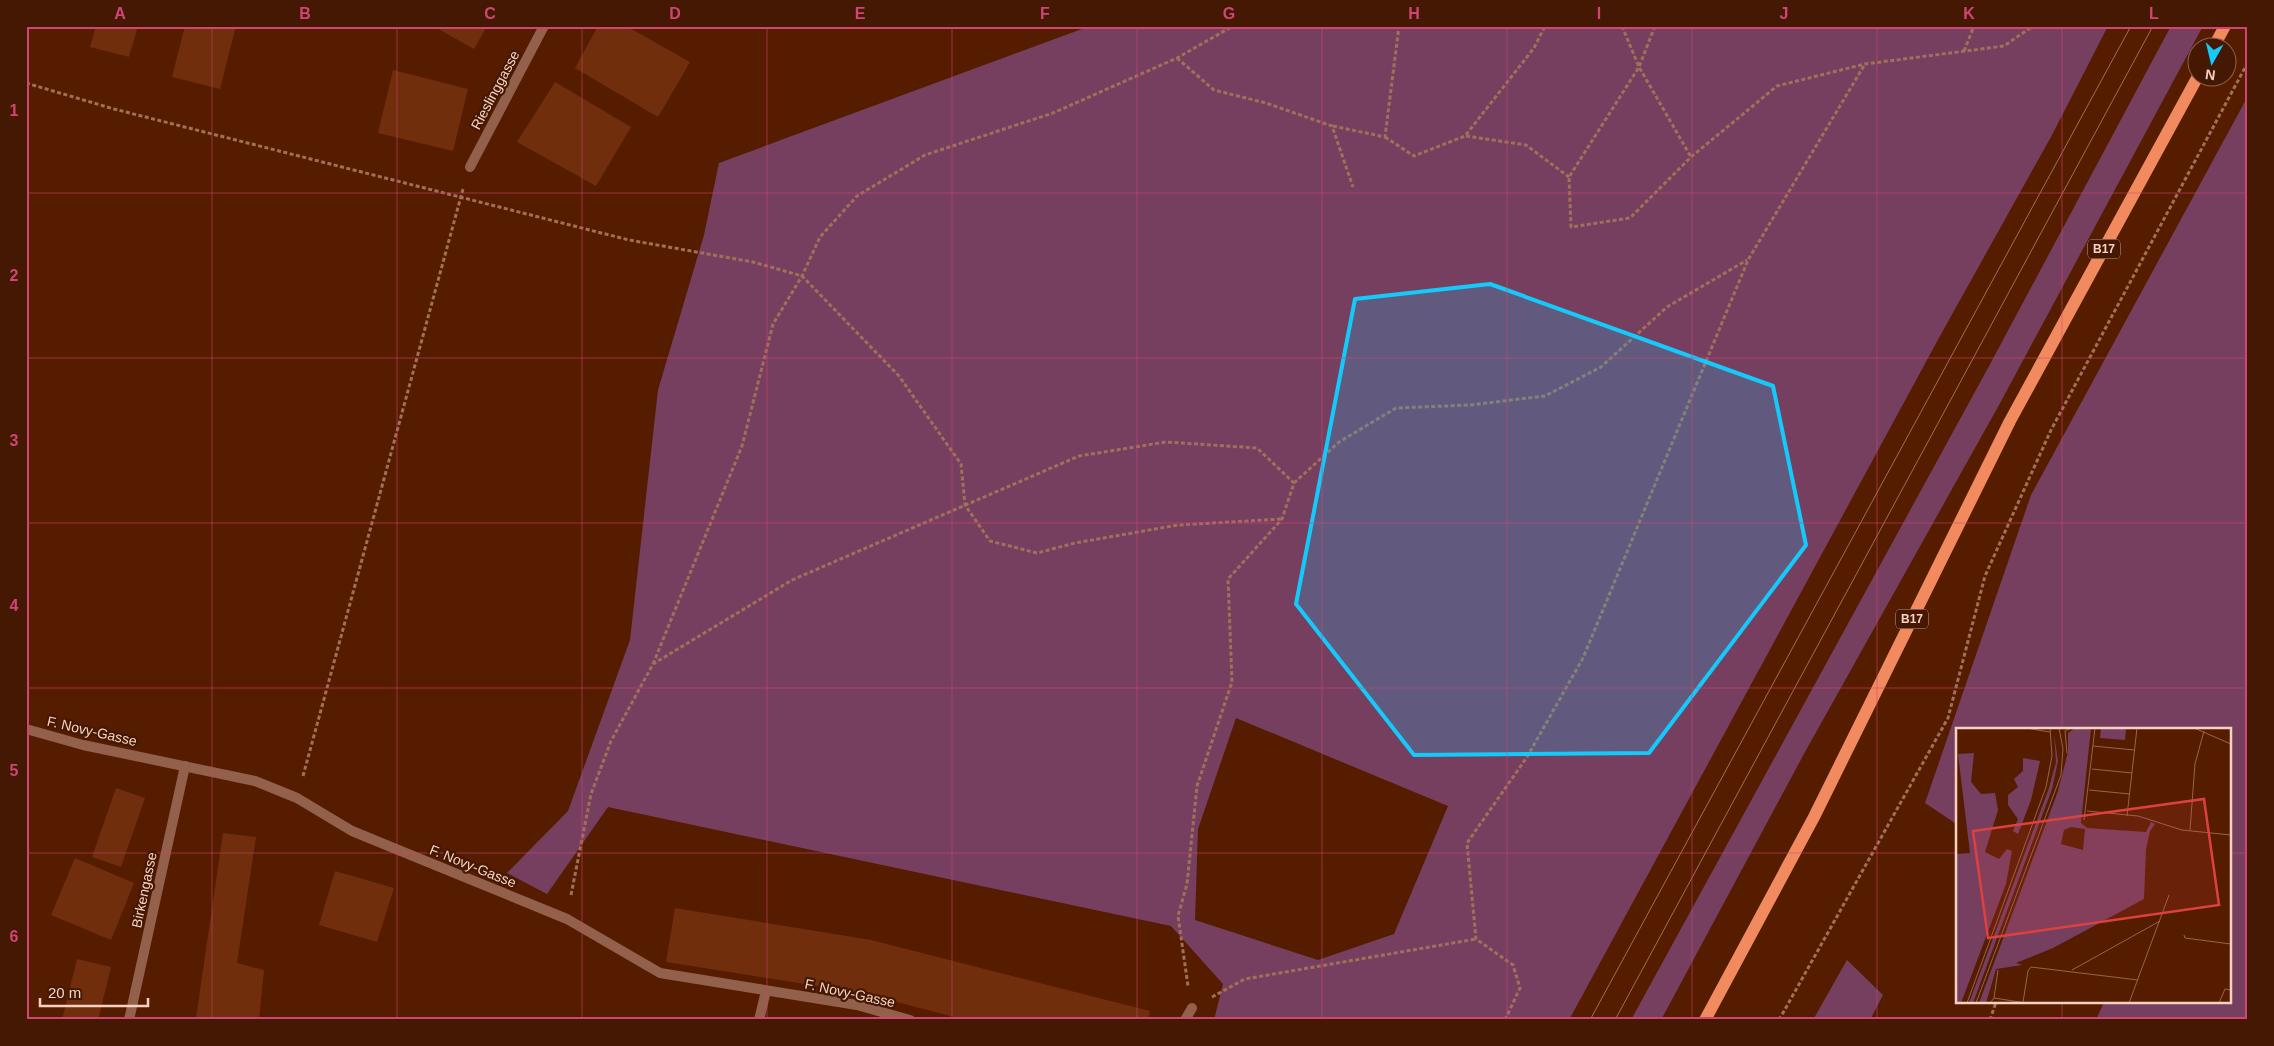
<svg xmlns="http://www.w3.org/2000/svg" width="2274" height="1046" font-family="Arial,sans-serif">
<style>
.green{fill:#763f60;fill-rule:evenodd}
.building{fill:#702e0d}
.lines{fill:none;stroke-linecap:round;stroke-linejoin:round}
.path{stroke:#a07059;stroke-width:3;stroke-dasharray:4 2.5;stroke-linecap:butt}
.service{stroke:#92604b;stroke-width:10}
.minor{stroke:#92604b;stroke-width:10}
.primary{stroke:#f18b5f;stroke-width:12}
.tram{stroke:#9f6f58;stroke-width:1}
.marked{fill:#14cafb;fill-opacity:0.2;stroke:#14cafb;stroke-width:4;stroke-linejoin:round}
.grid{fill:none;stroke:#cf4674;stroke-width:1;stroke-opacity:0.55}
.labels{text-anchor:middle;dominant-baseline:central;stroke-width:4.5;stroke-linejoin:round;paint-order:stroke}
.shield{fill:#441803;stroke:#c19a88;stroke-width:1}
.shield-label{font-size:12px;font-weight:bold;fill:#f6d1c1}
.street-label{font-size:14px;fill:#f6d1c1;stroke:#441803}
.inset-road{fill:none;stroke:#96644d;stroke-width:1}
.view{fill:#db413f;fill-opacity:0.15;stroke:#db413f;stroke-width:2.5}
.inset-edge{fill:none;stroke:#f6d1c1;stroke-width:2.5}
.neatline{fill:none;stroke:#cf4674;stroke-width:2}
.grid-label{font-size:16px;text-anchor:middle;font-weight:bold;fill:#cf4674}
</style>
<rect width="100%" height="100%" fill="#561c00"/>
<g class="green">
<path d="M1090 26H2108L2052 135 1940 336 1569 1020H1214L1223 984 1171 926 608 807 547 894 507 873 568 811 630 640 658 390 704 235 719 163ZM1236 718 1448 806 1394 934 1318 960 1195 920 1198 829Z"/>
<polygon points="2171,26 2203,26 1999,405 1805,752 1661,1020 1631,1020 1988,368"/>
<polygon points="2248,96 2248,1020 2096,1020 2104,1002 2230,1002 2230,730 1958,730 1958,825 1925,803 2031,495"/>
<polygon points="1847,960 1883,995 1870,1020 1813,1020"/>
</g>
<g class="building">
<polygon points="96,26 138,26 129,57 90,47"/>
<polygon points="185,26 236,26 220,89 172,77"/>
<polygon points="433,26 487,26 474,49"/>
<polygon points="598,26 626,26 690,62 658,117 575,68"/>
<polygon points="393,70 468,89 453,151 378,133"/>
<polygon points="555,82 631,127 596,186 517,142"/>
<polygon points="116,788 145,798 121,867 92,857"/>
<polygon points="223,833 256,837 237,963 264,970 259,1020 196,1018"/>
<polygon points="75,858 134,883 111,940 51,915"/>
<polygon points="335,871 394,888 377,942 319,925"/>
<polygon points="675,908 871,940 1150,1011 1148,1020 966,1020 862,993 666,962"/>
<polygon points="77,959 111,967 98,1020 62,1020"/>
</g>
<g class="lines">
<g class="path">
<polyline points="1622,26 1639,67 1691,157"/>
<polyline points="1655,26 1639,67 1569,177 1571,227 1630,218 1691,157 1777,86 1865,64 2004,46 2033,26"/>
<polyline points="1964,51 1974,26"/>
<polyline points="1177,58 1214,90 1266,103 1332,126 1353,187"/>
<polyline points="26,83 114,109 629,240 753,262 802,276 899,376 961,464 965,505 990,541 1037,553 1075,543 1178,525 1281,519"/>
<polyline points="1333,126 1385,137 1399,26"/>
<polyline points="1466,136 1526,145 1569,177"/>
<polyline points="1385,137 1414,156 1465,136 1534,48 1545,26"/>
<polyline points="1294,483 1339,442 1396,408 1470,405 1545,396 1601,367 1667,307 1747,260"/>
<polyline points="653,664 742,446 773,324 802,276 820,237 857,196 925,155 1053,113 1177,58 1233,26"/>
<polyline points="303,776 463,189"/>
<polyline points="571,895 591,794 611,741 653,664 792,580 1079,456 1166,442 1257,448 1294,483 1282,519 1228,579 1232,682 1197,786 1187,884 1178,916 1188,986"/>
<polyline points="1212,997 1245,979 1476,939"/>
<polyline points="1505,1020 1520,988 1513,965 1476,939 1467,843 1527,757 1583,658 1748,260 1865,64"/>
<polyline points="1779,1020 1948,718 1985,576 2051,430 2248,62"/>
<polyline points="1990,1020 1996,1002"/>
</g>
<polyline class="service" points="1185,1020 1192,1008"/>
<g class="minor">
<polyline points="470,167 544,26"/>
<polyline points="26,729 83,745 255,781 297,798 352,831 567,919 660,973 857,1005 910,1020"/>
<polyline points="129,1020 185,766"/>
<polyline points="759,1020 766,991"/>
</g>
<g class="primary">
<polyline points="2213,48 2225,26"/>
<polyline points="1705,1020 1814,817 2010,421 2197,78"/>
</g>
<g class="tram">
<polyline points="1590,1020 2131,26"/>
<polyline points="1615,1020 2153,26"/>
</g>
</g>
<path class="marked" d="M1490 284 1773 386 1806 545 1649 753 1414 755 1296 604 1355 299Z"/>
<path class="grid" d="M212 26V1020M397 26V1020M582 26V1020M767 26V1020M952 26V1020M1137 26V1020M1322 26V1020M1507 26V1020M1692 26V1020M1877 26V1020M2062 26V730M26 193H2248M26 358H2248M26 523H2248M26 688H2248M26 853H1958M2230 853H2248M2062 1002V1020"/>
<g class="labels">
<g class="shield">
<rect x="2088" y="239.5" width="32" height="19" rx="4"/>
<rect x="1896" y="609.5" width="32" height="19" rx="4"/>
</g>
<g class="shield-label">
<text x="2104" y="249">B17</text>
<text x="1912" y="619">B17</text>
</g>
<g class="street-label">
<text transform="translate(495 90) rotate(-62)">Rieslinggasse</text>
<text transform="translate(92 731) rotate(13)">F. Novy-Gasse</text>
<text transform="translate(473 866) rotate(22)">F. Novy-Gasse</text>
<text transform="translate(144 890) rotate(-78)">Birkengasse</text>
<text transform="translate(850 993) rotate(12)">F. Novy-Gasse</text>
</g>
</g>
<g transform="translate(1956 728)">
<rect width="275" height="275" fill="#561c00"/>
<path d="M119 0H135L125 95 131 100 190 104 195 94 199 96 194 103 190 121 188 171 97 220 60 235 66 237 40 241 30 275H23L102 63 112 24V5ZM115 99 129 101 127 122 105 116 108 102ZM145 0H170L169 12 144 10ZM98 6 102 33 96 61 17 275H13L93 60 100 34ZM18 25 15 54 25 66 39 65 42 82 29 124 43 131 51 121 56 123 50 156 5 275H0V126L14 125 2 26ZM67 30 84 33 75 72 62 106 57 103 62 91 52 77V67L62 59 58 51 67 43Z" fill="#763f60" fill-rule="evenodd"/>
<path class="inset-road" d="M70 0 94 4M238 0 275 16M137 18 178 22M111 25 109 3 115 0M136 41 176 45M133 62 174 66M131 83 182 88 226 102 275 107M171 88 181 0M128 92 139 0M234 102 239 36 248 3M228 207 229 210 275 216M116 242 204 193M38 270 70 275M67 274 72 243 75 239 182 252M11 275 90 59 96 28 94 0M20 275 105 47 107 21 103 0M34 275 38 270 42 242M173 275 213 167M263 275 269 261 275 262"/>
<path class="view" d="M248 71 263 177 32 210 17 103Z"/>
<rect width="275" height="275" class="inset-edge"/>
</g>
<rect width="2274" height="1046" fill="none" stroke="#441803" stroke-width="55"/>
<g transform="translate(2212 62) rotate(188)"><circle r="24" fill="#441803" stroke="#8b624f"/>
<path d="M0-4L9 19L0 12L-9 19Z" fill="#14cafb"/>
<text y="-8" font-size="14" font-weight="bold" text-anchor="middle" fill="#f6d1c1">N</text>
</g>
<path d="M40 998v8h108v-8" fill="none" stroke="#f6d1c1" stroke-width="2.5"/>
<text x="48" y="998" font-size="15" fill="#f6d1c1" stroke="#441803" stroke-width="4" paint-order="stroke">20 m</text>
<rect x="28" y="28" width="2218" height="990" class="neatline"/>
<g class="grid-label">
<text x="120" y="19">A</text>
<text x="305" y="19">B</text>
<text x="490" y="19">C</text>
<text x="675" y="19">D</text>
<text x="860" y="19">E</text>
<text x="1045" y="19">F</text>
<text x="1229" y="19">G</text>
<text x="1414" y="19">H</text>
<text x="1599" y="19">I</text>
<text x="1784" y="19">J</text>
<text x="1969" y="19">K</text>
<text x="2154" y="19">L</text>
<text x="14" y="116">1</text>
<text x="14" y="281">2</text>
<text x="14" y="446">3</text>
<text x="14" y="611">4</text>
<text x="14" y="776">5</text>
<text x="14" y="942">6</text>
</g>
</svg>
